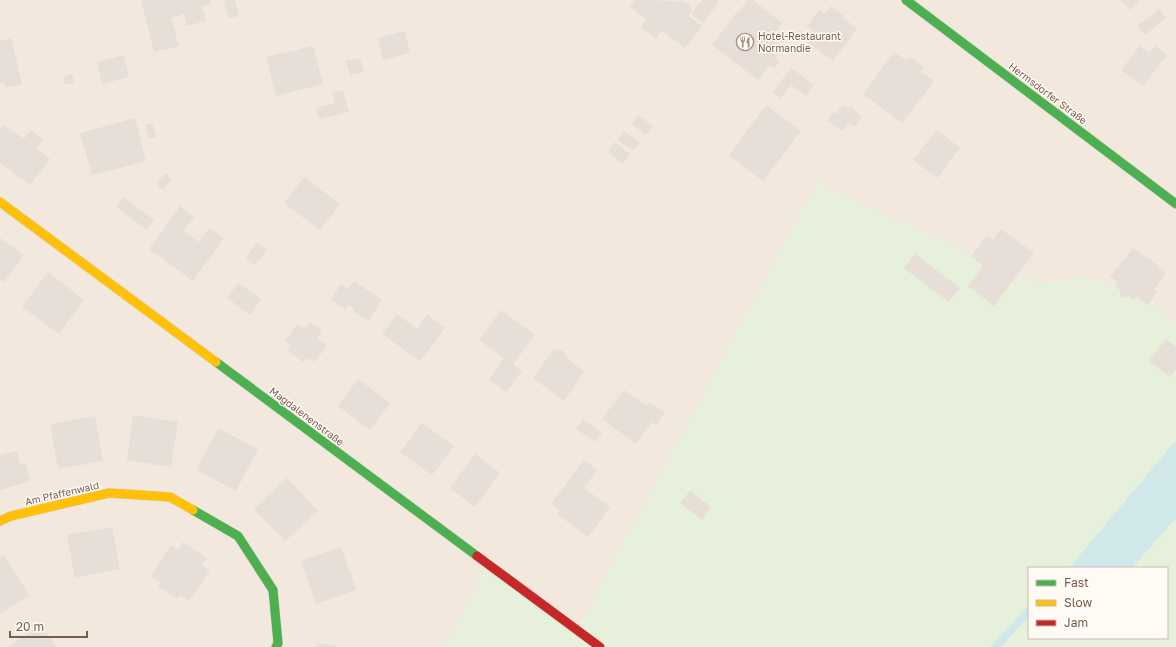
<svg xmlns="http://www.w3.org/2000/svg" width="1176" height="647" font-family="'Golos Text',sans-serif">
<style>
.residential{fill:#f2e8de}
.green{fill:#e7f0db}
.water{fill:#d0e8ea}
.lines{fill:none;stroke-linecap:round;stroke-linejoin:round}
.stream{stroke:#d0e8ea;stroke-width:8}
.building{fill:#e6ded7}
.fast-casing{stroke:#d9d2cb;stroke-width:10}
.slow-casing{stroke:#d9d2cb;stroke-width:10}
.jam-casing{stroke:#d9d2cb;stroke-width:10}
.fast{stroke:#4caf50;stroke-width:9}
.slow{stroke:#ffc107;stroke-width:9}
.jam{stroke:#c62828;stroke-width:9}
.labels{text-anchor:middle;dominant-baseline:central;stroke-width:3;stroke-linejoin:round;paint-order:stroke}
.poi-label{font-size:10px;fill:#7a5c4d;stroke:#fffaf3;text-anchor:start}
.street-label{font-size:10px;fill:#7a5c4d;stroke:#fffaf3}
</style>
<rect width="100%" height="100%" fill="#f9f5f0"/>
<polygon class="residential" points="0,0 1176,0 1176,324 1144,295 1086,276 1036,285 817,183 577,630 489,565 445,647 0,647"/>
<polygon class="green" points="817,183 1036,285 1086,276 1144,295 1176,324 1176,440 1069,568 1029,568 1029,638 1167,638 1167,568 1132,568 1176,518 1176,647 445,647 489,565 577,630"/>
<polygon class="water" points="1176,440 1176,518 1132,568 1069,568"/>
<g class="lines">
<polyline class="stream" points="995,647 1029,611"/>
</g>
<g class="building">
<polygon points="141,0 210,0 211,4 202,6 206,21 187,26 184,14 171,18 179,46 154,52"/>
<polygon points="228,0 235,0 239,16 229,18 224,1"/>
<polygon points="635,0 683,1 691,6 691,12 689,16 702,26 685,48 662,31 656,39 641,27 646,19 630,7"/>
<polygon points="702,0 717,0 719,2 703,23 691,14"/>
<polygon points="748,0 753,0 782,23 771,38 783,47 776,57 780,61 774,69 770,65 758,80 712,45 737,12 738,13"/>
<polygon points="1120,0 1140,0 1130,10"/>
<polygon points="831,6 844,16 843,18 857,29 833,61 805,40 813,30 807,26 819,10 825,14"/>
<polygon points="1160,9 1166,18 1145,35 1137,26"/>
<polygon points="405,31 410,53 383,60 378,38"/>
<polygon points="11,38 22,84 5,88 4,82 0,83 0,41"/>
<polygon points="313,46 323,84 276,96 266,57"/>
<polygon points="1140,46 1150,53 1155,46 1167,55 1143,86 1121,70"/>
<polygon points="894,52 907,61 910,57 925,68 921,72 934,81 902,123 863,94"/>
<polygon points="124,55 129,77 102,84 97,62"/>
<polygon points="360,58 364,72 350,75 346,61"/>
<polygon points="791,68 814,85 806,96 791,85 781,98 773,92"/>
<polygon points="72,74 74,82 65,85 63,77"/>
<polygon points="343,90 349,112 319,119 316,108 335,103 332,92"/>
<polygon points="766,105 801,131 763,181 729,155"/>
<polygon points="843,105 848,108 850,106 862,117 854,127 849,123 842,131 827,120 834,112 836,114"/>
<polygon points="638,115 653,126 646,135 632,124"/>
<polygon points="135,118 146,161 92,175 80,133"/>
<polygon points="152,123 156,137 149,139 145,125"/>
<polygon points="4,125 24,139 31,130 43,139 36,148 50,159 30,185 0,163 0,131"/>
<polygon points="937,130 960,148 937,178 913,160"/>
<polygon points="624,131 640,142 633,151 618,140"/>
<polygon points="615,142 630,154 623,164 608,152"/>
<polygon points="166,173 172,180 162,190 156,183"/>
<polygon points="304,177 340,204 320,230 284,203"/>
<polygon points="123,197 154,220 147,230 116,207"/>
<polygon points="180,206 194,217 184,231 199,242 209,228 224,238 193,281 149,249"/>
<polygon points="1001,229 1034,253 994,306 968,286 983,266 971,256 987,235 993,240"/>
<polygon points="0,238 24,255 4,282 0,280"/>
<polygon points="257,243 267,250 255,265 246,258"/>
<polygon points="1133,248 1145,257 1146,256 1166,273 1154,289 1157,292 1148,305 1136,296 1133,300 1129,296 1121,298 1120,290 1115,286 1118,282 1110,277"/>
<polygon points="915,254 960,288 949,302 904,268"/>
<polygon points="48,272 84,300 59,334 22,307"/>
<polygon points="354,281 382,300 368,321 353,311 354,309 349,305 345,309 331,299 341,284 348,289"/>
<polygon points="238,283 261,299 250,315 227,298"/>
<polygon points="501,310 535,335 513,364 522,371 506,392 489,379 504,358 479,340"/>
<polygon points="397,314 417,329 427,315 445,328 420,361 382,334"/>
<polygon points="310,322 322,330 317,338 327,345 315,362 309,358 303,362 288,351 290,344 285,341 297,324 305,330"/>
<polygon points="1166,339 1176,347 1176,369 1170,377 1149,361"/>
<polygon points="554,349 556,351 560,349 566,354 567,358 584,372 564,401 533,378"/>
<polygon points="358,379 390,403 370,430 338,406"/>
<polygon points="624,390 647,406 649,402 665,413 656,425 652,422 636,444 602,419"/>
<polygon points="133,415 178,422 171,467 127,460"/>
<polygon points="95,416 103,461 58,469 50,424"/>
<polygon points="583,419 602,433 595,442 576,429"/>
<polygon points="422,423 454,446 432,475 400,452"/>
<polygon points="218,428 258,449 236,491 196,470"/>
<polygon points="17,451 20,464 25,463 30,481 0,490 0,455"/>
<polygon points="475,454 500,473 475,507 450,488"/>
<polygon points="584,460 597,470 584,488 610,507 588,537 557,514 560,510 551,504"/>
<polygon points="287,478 318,511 285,541 254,509"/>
<polygon points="690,491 711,507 702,520 680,503"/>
<polygon points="112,527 120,569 75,578 67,535"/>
<polygon points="183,542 207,558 202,566 210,570 189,601 180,595 177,599 158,586 161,582 151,576 171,545 178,550"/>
<polygon points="341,547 356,590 316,604 301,561"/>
<polygon points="4,555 29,595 0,614 0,558"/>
<polygon points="41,625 56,647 8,647"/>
<polygon points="317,643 336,646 336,647 316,647"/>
</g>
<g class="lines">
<defs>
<g id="fast">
<polyline points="906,0 1176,204"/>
<polyline points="216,362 477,556"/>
<polyline points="193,510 238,536 273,590 278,643 276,647"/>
</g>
<g id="slow">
<polyline points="0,202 216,362"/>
<polyline points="0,521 11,516 109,493 170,497 193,510"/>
</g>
<polyline id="jam" points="477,556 600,647"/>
</defs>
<use href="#fast" class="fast-casing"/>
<use href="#slow" class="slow-casing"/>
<use href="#jam" class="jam-casing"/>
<use href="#fast" class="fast"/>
<use href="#slow" class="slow"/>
<use href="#jam" class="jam"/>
</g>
<defs>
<symbol id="restaurant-ring" viewBox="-11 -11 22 22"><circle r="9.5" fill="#fffaf3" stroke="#a69286" stroke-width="1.5"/><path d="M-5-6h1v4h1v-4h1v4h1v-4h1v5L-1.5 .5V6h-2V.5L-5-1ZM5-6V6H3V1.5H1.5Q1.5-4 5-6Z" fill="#a69286"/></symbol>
</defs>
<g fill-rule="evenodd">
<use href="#restaurant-ring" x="735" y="32" width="20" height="20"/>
</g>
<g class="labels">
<g class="poi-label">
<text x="758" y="36">Hotel-Restaurant<tspan x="758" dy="12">Normandie</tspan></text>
</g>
<g class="street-label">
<text transform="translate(1048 93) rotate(37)">Hermsdorfer Straße</text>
<text transform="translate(307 416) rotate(37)">Magdalenenstraße</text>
<text transform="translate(62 493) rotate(-13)">Am Pfaffenwald</text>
</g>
</g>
<rect x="1028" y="567" width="140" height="72" fill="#fffaf3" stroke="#cabbb1"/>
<rect x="1036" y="580" width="20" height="6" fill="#4caf50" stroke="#cabbb1"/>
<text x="1064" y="587" font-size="12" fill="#7a5c4d">Fast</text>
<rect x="1036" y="600" width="20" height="6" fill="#ffc107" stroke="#cabbb1"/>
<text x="1064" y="607" font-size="12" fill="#7a5c4d">Slow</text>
<rect x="1036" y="620" width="20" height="6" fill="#c62828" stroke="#cabbb1"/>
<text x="1064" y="627" font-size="12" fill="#7a5c4d">Jam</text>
<path d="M10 631v6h77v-6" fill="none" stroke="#7a5c4d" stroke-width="2"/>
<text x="16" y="631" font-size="12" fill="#7a5c4d" stroke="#fffaf3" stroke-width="3" paint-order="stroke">20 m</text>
</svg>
